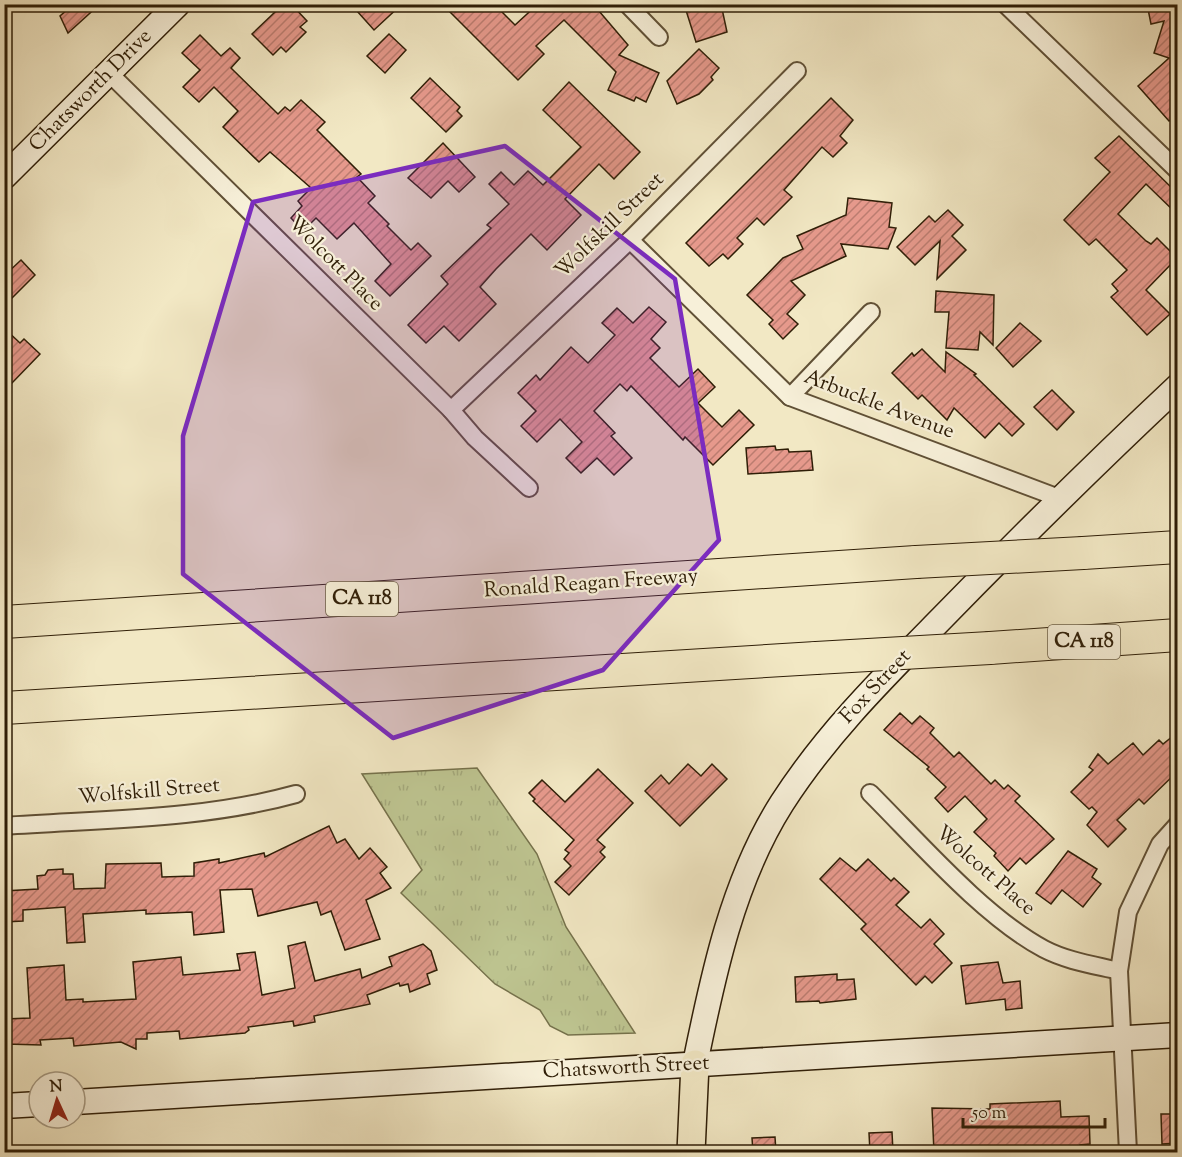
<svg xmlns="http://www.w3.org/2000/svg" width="1182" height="1157" font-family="'Sorts Mill Goudy',serif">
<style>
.grass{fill:url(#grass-tufts);stroke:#76724c;stroke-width:1.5}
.building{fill:url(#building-hatch);stroke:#2f1e07;stroke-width:1.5}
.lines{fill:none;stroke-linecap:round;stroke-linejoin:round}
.minor-casing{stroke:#605036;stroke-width:20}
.secondary-casing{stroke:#2f1e07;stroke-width:27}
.primary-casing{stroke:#2f1e07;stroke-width:30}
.motorway-casing{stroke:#2f1e07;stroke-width:34}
.minor{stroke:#f7f0d9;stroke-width:16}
.secondary{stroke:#f7f0d9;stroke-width:24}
.primary{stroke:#f2e8c4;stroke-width:27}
.motorway{stroke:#f2e8c4;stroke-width:32}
.motorway-bridge-casing{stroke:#2f1e07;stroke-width:34;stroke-linecap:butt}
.motorway-bridge{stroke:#f2e8c4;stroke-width:32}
.marked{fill:#7b2cbf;fill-opacity:0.2;stroke:#7b2cbf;stroke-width:4.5;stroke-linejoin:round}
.labels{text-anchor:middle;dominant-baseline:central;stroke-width:4.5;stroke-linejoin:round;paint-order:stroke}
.shield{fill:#f7f0d9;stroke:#6b5d46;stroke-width:1.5}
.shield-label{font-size:20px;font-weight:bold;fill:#2f1e07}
.street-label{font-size:21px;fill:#2f1e07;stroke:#f7f0d9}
</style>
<defs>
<pattern id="grass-tufts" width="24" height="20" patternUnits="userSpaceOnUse" patternTransform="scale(1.5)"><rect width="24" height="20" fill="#bec591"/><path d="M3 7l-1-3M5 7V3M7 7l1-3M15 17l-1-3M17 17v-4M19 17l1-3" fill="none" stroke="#a4a97c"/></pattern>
<pattern id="building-hatch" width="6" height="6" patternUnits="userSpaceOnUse" patternTransform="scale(1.5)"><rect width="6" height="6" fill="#e6998c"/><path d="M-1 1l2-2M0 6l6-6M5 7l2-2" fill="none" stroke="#bb7c70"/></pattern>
</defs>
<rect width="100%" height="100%" fill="#f2e8c4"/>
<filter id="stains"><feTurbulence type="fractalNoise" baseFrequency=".00333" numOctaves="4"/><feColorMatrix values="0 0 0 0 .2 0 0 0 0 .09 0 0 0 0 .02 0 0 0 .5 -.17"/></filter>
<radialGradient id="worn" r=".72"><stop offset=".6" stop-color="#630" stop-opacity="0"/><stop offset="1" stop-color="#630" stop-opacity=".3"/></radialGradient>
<polygon class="grass" points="477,768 537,854 566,927 635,1033 568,1035 550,1026 540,1010 495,984 401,893 422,870 362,774"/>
<g class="building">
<polygon points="74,4 100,4 68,33 60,16"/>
<polygon points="267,4 291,4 307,21 300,27 306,32 286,52 281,47 273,55 252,34 275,12"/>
<polygon points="365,4 402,4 374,30 357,11"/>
<polygon points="442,4 494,4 515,25 538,4 593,4 628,45 619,55 659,73 646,102 636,97 634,101 608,90 616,72 564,20 536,46 544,54 518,80"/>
<polygon points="684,4 721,4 727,32 696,42"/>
<polygon points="1147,4 1178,4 1178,114 1169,121 1138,86 1169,58 1154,53 1164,21 1151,24"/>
<polygon points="389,34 406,50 385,73 367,56"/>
<polygon points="200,35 221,56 230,48 240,58 231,68 278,114 285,107 290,111 301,100 325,122 317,130 361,174 357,177 375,196 368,203 389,224 387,226 411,250 418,243 431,256 390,296 375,281 391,264 354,223 337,239 316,218 303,231 291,218 302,206 298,201 311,188 270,152 259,162 223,127 238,111 214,87 199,102 183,87 200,70 182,53"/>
<polygon points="699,49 719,68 711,77 713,80 699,94 677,104 667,81"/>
<polygon points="430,78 460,107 457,111 462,116 446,132 411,98"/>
<polygon points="569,82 640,152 614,179 599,164 565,199 581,215 547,250 531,234 496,269 480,287 496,304 459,341 444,326 426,343 408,325 448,284 441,276 491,228 487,225 509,204 489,184 501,172 514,185 528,171 543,185 581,147 543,110"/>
<polygon points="831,98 853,120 840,136 847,143 833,157 822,147 784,190 792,197 764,225 757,218 737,238 743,244 728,259 723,254 709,266 686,243"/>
<polygon points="1119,136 1178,194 1178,215 1146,184 1118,214 1146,241 1151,244 1157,238 1177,258 1146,290 1170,314 1147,335 1111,297 1118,291 1112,284 1127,270 1096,239 1089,245 1064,220 1110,172 1095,158"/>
<polygon points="443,143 475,177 459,192 448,181 431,198 408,178"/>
<polygon points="848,198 892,203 889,227 896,228 888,249 841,244 846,256 791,281 805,295 787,314 798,324 783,339 769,324 773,320 747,295 783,258 803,249 797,236 846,215"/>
<polygon points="948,210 963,225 952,236 966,250 937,279 940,241 915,265 897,247 929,216 935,222"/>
<polygon points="21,260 35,275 4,306 4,276"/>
<polygon points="936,291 994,295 993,345 980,332 978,350 946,348 949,312 935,312"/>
<polygon points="649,307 666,322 651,339 660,348 650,358 679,387 698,369 715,387 698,403 722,427 739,410 754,425 713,465 685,437 683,440 631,386 627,391 620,384 594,411 615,433 611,436 632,458 614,475 597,458 581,473 566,458 582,442 560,419 537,442 521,426 536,411 518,393 536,375 540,380 571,347 588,363 615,335 602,323 617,308 633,323"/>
<polygon points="1020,323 1041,341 1013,367 996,348"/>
<polygon points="4,328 20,343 24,339 40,354 12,383 4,375"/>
<polygon points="922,349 945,372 946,352 976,374 974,375 1024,424 1012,436 999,423 985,438 954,408 947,420 922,395 918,399 892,373 912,353 914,356"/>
<polygon points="1052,390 1074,412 1057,430 1034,407"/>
<polygon points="775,446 776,450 788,449 789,452 811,451 813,470 748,474 746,448"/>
<polygon points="900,713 912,724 920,716 934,728 930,733 954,757 959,752 991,784 995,780 1004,789 1008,785 1020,796 1015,801 1054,839 1026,864 1020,858 1008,871 994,856 996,853 974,832 987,819 965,796 948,812 935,798 946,787 927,769 929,767 884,730"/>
<polygon points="1178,732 1178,771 1144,804 1139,799 1117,820 1126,829 1108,847 1087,825 1097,812 1092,807 1089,809 1071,792 1093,770 1089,767 1098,754 1108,764 1133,743 1143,755 1159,740 1163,744"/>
<polygon points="688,764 701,776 712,764 727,779 680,826 645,791 661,775 669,784"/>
<polygon points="598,769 633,803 597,840 605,847 600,852 605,857 569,895 555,882 571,866 564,859 569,853 565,850 574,840 533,801 535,799 529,793 542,780 565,802"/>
<polygon points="329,826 337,843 345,839 359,859 370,848 387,867 380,873 391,888 366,900 380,939 345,950 331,911 321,915 317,902 258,916 252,889 220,890 224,932 194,935 192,912 146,914 146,910 83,914 85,942 67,943 65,907 23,910 23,921 4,922 4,891 38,889 37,876 45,875 48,870 63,869 63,874 73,874 74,889 105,888 106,864 161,863 162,877 194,876 194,863 219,859 219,863 264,853 265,857"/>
<polygon points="1068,851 1097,869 1092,877 1101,884 1083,907 1062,890 1051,904 1036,893"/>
<polygon points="840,858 856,871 868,859 891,881 894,878 909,892 896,905 921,928 930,919 944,934 934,944 952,963 932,983 925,976 916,985 861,929 866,924 820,879"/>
<polygon points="305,942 315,981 360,969 362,978 392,966 389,957 423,944 431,951 437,970 427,974 430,984 410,992 408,984 400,986 399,983 367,995 370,1004 314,1016 315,1022 294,1026 293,1021 248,1027 249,1030 245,1033 180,1039 179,1031 147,1033 147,1039 136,1039 136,1049 121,1042 74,1046 73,1038 40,1040 41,1045 6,1044 5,1019 30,1018 27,968 64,965 66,1000 83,999 83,1002 136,999 133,962 181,957 183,975 240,970 237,954 255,952 262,995 295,988 288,946"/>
<polygon points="998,962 1003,983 1020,981 1022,1008 1006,1010 1005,999 966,1004 961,966"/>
<polygon points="837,974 837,980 854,979 856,999 820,1003 819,1001 796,1002 795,977"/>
<polygon points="1060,1101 1061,1117 1089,1116 1090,1144 1080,1145 1081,1151 934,1152 932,1108 990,1109 990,1104"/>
<polygon points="1161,1114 1178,1114 1178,1143 1162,1144"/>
<polygon points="892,1132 893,1152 870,1152 869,1133"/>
<polygon points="775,1137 776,1152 753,1152 752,1138"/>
</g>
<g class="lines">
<defs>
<g id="minor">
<polyline points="627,4 659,37"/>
<polyline points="1005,4 1178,171"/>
<polyline points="108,72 451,410 475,438 529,488"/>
<polyline points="630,240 790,397 1059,498"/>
<polyline points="790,397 871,312"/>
<polyline points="451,410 630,240 797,71"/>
<path d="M870 793C919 842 984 917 1044 949 1067 961 1094 965 1119 971"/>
<path d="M4 826C102 819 202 820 296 794"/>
<polyline points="1128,1152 1119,971 1128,912 1160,844 1178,824"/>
</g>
<g id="secondary">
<polyline points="4,177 178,4"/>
<path d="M695 1064C713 975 733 880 782 803 827 733 885 676 942 618 1019 539 1097 462 1178 386"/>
<polyline points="75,1102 1178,1035"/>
<polyline points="4,1106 39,1104"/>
</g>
<polyline id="primary" points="691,1152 695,1064"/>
<g id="motorway">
<polyline points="1083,553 1178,547"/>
<polyline points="4,622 916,562"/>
<polyline points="990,648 1178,635"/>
<polyline points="4,708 816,658"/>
</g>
</defs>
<use href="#minor" class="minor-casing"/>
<use href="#secondary" class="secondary-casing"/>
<use href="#primary" class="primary-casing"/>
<use href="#motorway" class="motorway-casing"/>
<use href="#minor" class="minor"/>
<use href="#secondary" class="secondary"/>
<use href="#primary" class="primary"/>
<use href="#motorway" class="motorway"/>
<defs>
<g id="motorway-bridge">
<polyline points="916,562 1083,553"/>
<polyline points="816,658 990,648"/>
</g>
</defs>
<use href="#motorway-bridge" class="motorway-bridge-casing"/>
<use href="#motorway-bridge" class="motorway-bridge"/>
</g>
<path class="marked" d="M505 146 675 279 719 540 603 670 393 738 183 574V436L253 202Z"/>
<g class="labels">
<g class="shield">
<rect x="326" y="582" width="72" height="34" rx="4.5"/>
<rect x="1048" y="625" width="72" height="34" rx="4.5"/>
</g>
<g class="shield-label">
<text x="362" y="599">CA 118</text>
<text x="1084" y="642">CA 118</text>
</g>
<g class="street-label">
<text transform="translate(91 91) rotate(-45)">Chatsworth Drive</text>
<text transform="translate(610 226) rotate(-44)">Wolfskill Street</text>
<text transform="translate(335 264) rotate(45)">Wolcott Place</text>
<text transform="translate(879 405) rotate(21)">Arbuckle Avenue</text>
<text transform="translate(591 584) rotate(-4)">Ronald Reagan Freeway</text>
<text transform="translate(876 687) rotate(-47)">Fox Street</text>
<text transform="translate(149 792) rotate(-5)">Wolfskill Street</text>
<text transform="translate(985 871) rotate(41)">Wolcott Place</text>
<text transform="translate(626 1068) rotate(-3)">Chatsworth Street</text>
</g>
</g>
<rect width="1182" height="1157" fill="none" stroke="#f2e8c4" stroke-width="24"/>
<rect x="6" y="6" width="1170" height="1145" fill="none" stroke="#2f1e07" stroke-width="3"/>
<rect x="12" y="12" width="1158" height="1133" fill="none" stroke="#2f1e07" stroke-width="1.5"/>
<g transform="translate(57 1100) rotate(356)"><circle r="28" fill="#f7f0d9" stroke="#a79c85" stroke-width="1.5"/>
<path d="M0-4.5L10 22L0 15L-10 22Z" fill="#8f2418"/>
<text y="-9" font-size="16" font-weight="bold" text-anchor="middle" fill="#2f1e07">N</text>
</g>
<path d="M963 1118v9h142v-9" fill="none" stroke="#2f1e07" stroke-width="3"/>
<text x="972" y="1118" font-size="18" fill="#2f1e07" stroke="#f7f0d9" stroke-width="4.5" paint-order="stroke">50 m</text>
<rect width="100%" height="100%" filter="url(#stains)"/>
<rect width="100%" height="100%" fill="url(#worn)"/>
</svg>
